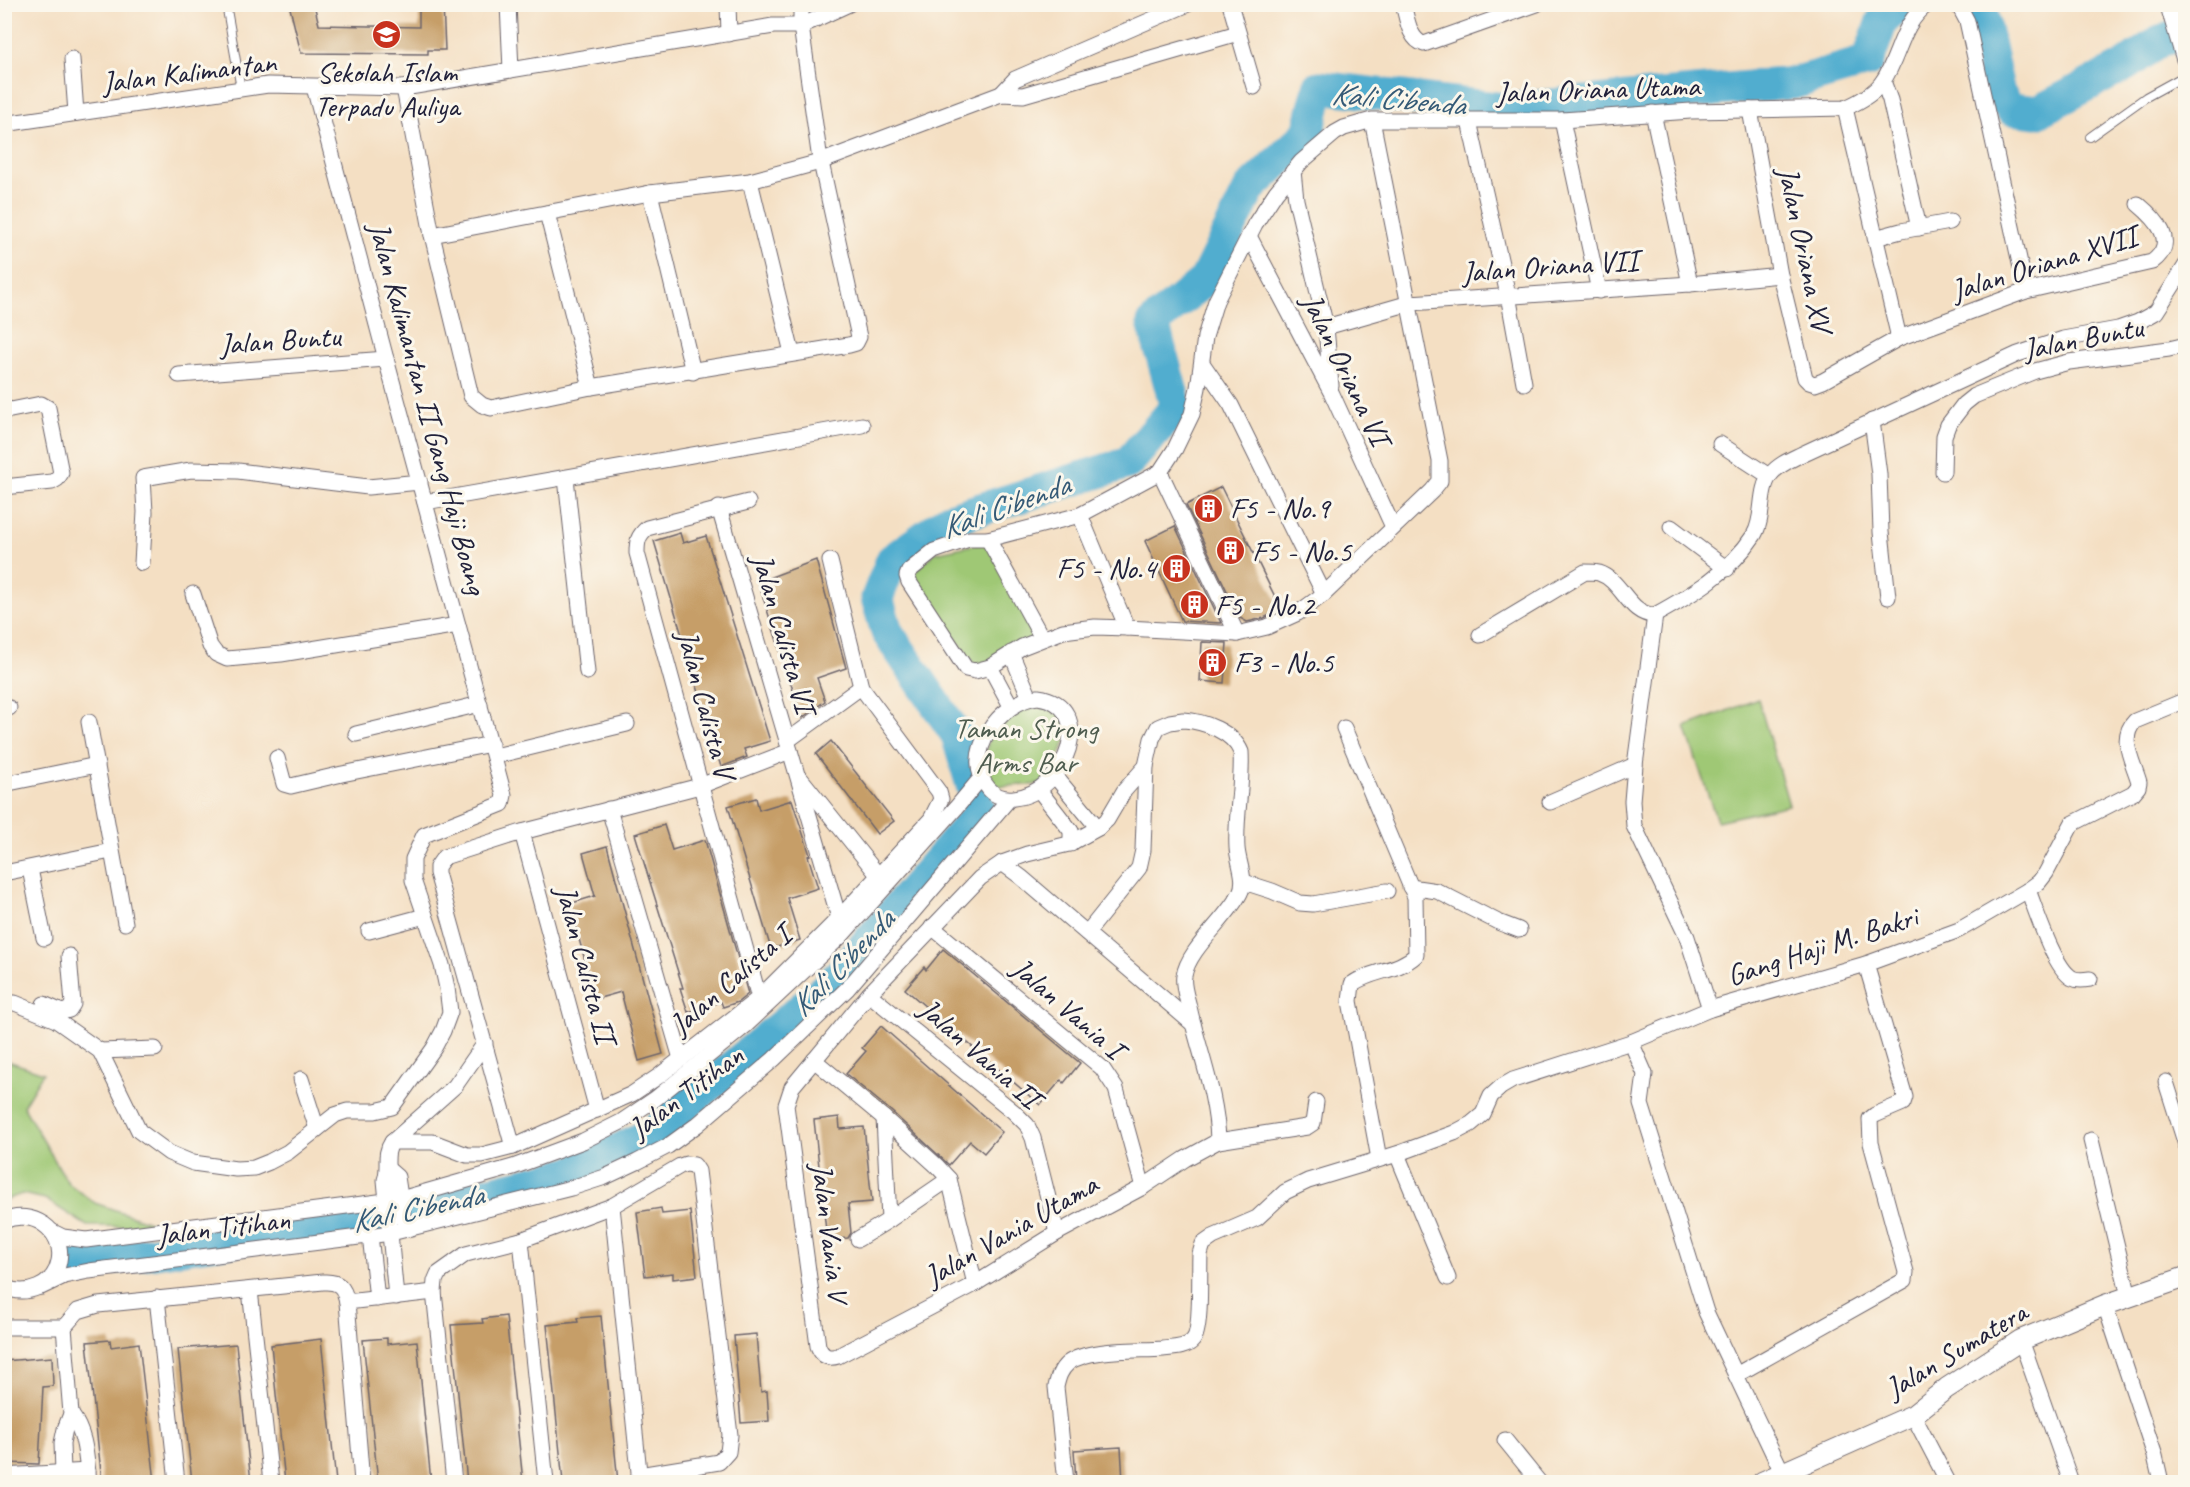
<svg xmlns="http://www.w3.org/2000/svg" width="2190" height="1487" font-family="Caveat,sans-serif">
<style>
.green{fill:#9fc874;stroke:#607558;stroke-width:1.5}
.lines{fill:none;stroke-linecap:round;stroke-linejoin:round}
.river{stroke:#51adcf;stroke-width:33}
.building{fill:#c69e67}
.service-casing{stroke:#6c646b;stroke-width:10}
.minor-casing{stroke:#6c646b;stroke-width:17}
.tertiary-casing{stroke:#6c646b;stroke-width:22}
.service{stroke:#fff;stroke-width:8}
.minor{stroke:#fff;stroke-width:15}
.tertiary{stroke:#fff;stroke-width:20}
.labels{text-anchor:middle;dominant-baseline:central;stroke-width:6;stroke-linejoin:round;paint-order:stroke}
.street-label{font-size:30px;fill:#22223b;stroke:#fbf7ec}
.poi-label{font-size:30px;fill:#22223b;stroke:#fbf7ec;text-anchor:start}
.park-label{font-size:30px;fill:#4e5c4f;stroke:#fbf7ec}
.water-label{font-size:32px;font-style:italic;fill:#355a76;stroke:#fbf7ec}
</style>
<rect width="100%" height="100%" fill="#fbf7ec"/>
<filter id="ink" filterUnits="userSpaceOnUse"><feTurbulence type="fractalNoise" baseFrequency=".0167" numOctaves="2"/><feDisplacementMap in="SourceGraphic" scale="12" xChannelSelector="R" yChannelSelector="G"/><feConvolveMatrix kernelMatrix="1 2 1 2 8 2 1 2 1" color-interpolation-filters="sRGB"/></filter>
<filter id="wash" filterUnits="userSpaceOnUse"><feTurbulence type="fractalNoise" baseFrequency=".008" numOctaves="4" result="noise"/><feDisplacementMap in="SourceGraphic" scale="24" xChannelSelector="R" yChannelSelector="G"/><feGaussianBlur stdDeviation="1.35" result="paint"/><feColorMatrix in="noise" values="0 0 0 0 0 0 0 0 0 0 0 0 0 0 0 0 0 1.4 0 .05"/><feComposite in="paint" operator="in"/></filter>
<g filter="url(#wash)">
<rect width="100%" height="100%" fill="#f4dfc3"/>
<g class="green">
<polygon points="987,542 1037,637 976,667 910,576 935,553"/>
<polygon points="1758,699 1789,805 1717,821 1685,727"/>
<polygon points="1056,703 1070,731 1047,784 987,787 982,777 990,730 1011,706"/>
<polygon points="5,1060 43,1073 23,1106 68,1183 95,1203 164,1227 87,1226 45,1199 22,1194 5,1200"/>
</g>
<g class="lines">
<g class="river">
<polyline points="1980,4 1999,94 2011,109 2037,112 2126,65 2160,41 2186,33"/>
<polyline points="74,1264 372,1220 571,1173 654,1132 833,982 980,812 957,735 887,632 877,598 892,560 949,519 1128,463 1176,407 1153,323 1205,280 1250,188 1308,133 1319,87 1504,109 1794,83 1868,61 1882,21 1902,4"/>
</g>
</g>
<g id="blocks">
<g class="building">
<polygon points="289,4 314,4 319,25 419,27 419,4 443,4 445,50 428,50 428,54 301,53"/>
<polygon points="1221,487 1281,609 1264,618 1247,622 1240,618 1186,505"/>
<polygon points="1175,526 1221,623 1182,621 1145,541"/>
<polygon points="680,533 683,543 706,536 770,741 744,749 747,757 721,767 654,541"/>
<polygon points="816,560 846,668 817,678 825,701 802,718 758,582"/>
<polygon points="1202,642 1227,643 1224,683 1200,681"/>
<polygon points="831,741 894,821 877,834 816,754"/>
<polygon points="756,798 759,810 792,800 810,855 808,856 818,888 787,898 800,940 771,949 728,806"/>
<polygon points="664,825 672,850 705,840 748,994 738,1002 723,1007 721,1002 688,1012 680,988 683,988 635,834"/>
<polygon points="607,846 663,1054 639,1061 621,992 596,999 569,904 595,896 583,853"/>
<polygon points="943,949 1080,1063 1064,1083 1061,1080 1040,1105 905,989 924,967 926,970"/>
<polygon points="881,1026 1002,1132 984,1153 970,1141 949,1165 891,1111 846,1074 866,1051 862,1048"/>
<polygon points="839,1117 840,1129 864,1127 872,1202 848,1204 851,1233 848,1238 827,1240 814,1120"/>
<polygon points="661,1208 662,1214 690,1211 697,1276 673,1279 673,1273 645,1276 637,1212"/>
<polygon points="506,1316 523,1482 467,1482 451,1325 483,1323 482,1319"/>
<polygon points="601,1316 618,1482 563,1482 547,1325 578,1322 577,1318"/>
<polygon points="756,1334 761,1392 767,1391 769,1421 741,1423 734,1336"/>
<polygon points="387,1338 387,1344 417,1341 431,1482 378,1482 363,1340"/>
<polygon points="321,1339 336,1482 285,1482 271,1345"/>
<polygon points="110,1340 111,1347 139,1343 155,1482 102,1482 87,1342"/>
<polygon points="236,1344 251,1482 192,1482 178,1349"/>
<polygon points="52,1357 53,1386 43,1387 39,1464 4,1463 4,1361"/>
<polygon points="1121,1447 1123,1482 1076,1482 1074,1450"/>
</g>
</g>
</g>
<g filter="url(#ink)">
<use href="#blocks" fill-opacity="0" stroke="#6c646b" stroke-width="1.5"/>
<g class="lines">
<defs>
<g id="service">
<polyline points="226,4 241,89"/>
<polyline points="2090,137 2146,97 2186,75"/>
</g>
<g id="minor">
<polyline points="508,4 511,70"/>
<polyline points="728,4 729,34"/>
<polyline points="1230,4 1254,87"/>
<path d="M1403 4C1407 18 1409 40 1424 44L1537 4"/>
<polyline points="1958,4 1967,21 2026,291"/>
<polyline points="72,59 76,113"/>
<polyline points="1883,81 1890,100 1919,228"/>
<polyline points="404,88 432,235 471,396 482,405 491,408 591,387 849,345 856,343 859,337 819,153 801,26 801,4"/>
<polyline points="1001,94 1015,79 1188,4"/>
<polyline points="1845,108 1899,338"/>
<path d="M1750 110 1780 275 1805 378 1809 382 1815 384 1823 381 1899 338 2026 291 2152 262C2179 242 2156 219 2138 204"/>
<polyline points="1653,113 1690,284"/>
<path d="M1372 120 1440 461V481L1432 491 1324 594 1298 613 1267 627 1237 634 1127 628 1095 627 1063 631 1022 647 990 667 975 671 966 669 909 582 907 576 909 571 934 551 969 539H988L1080 515 1160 472 1175 449 1192 414 1198 388 1205 337 1216 301 1255 224 1276 192 1301 162 1335 133 1344 128 1372 120H1562L1691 111 1845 108C1859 102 1874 94 1883 81 1900 56 1901 23 1928 4"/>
<polyline points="1562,120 1599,291"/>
<polyline points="1469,121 1508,295 1524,383"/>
<polyline points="4,124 268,85 404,88 773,26 801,26 849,4"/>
<polyline points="1293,171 1296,200 1326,327 1331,386"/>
<polyline points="750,181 792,353"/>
<polyline points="650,193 693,372"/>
<polyline points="547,213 591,387"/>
<polyline points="432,235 650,193 750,181 820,162 1001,94 1023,95 1238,33"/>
<polyline points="1249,236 1332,394 1393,527"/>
<polyline points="1875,238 1901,231 1950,222"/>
<polyline points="1326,327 1410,303 1690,284 1780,275"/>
<polyline points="1202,363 1231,405 1324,594"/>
<polyline points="179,375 386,359"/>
<polyline points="4,408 11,410 41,404 48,408 61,473 57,479 52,482 4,487"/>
<polyline points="1872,421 1879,474 1881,532 1888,597"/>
<polyline points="1720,444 1769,476"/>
<polyline points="1160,472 1237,634"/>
<polyline points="1943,472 1944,436 1948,425 1964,404 1974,396 2035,371 2069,362 2169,349 2186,345"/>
<polyline points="566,478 587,672"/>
<polyline points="425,502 862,425"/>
<path d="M748 502 647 528C638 536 637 541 637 553L759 998"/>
<polyline points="719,508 839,918"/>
<polyline points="1080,515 1127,628"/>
<polyline points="1671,527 1727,569"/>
<polyline points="988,539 1042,638"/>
<polyline points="142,563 145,512 143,478 191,470 238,471 368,487 420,482"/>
<polyline points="193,594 210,646 216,654 227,659 281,654 458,625"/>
<polyline points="1655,615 1635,765 1632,801 1634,826 1687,937 1710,1009"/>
<path d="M1480 635 1585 572C1589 572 1595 572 1599 573 1622 580 1629 616 1655 615 1693 594 1730 572 1754 535 1765 517 1758 490 1771 474 1779 464 1792 459 1802 454L2018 354 2063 339 2118 329 2138 322 2156 312 2186 265"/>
<polyline points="1011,653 1030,698"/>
<polyline points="990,667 1011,706"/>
<path d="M1038 697C1098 705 1067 793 1014 798 1005 799 995 796 989 789 959 756 1001 700 1038 697Z"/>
<polyline points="4,709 9,708"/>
<path d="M1183 720C1204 721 1233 732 1241 752 1243 784 1235 817 1237 848 1238 863 1247 879 1240 893 1227 919 1188 949 1184 976 1182 985 1187 998 1189 1007 1199 1052 1217 1095 1218 1141L1185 1159 1143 1187 1057 1233 975 1284 838 1356C828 1359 822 1356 818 1346L786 1105 792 1087 869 994 980 878 1002 863 1027 854 1069 844 1098 828 1107 820 1124 791 1146 766 1152 739 1158 727 1170 722Z"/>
<polyline points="89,722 125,923"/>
<path d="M1344 728 1415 897 1416 955C1398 972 1371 970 1352 984L1350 1001 1379 1159"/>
<polyline points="356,734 480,704"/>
<polyline points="787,741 861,687"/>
<polyline points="495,756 627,724"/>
<polyline points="277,758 284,784 291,786 342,774 491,744"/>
<polyline points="1055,776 1098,828"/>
<polyline points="801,779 878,875"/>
<polyline points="4,784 97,765"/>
<polyline points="1039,790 1071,831 1071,844"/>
<polyline points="1550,802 1635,765"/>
<polyline points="609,809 681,1059"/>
<polyline points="522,832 597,1110"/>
<polyline points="1002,863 1021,877 1193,1024"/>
<polyline points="30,869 44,938"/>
<polyline points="4,873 111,851"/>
<polyline points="1244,882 1272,891 1300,903 1313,904 1387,891"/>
<polyline points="1410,887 1437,891 1498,922 1519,930"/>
<path d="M2028 890C2036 910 2054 968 2072 978 2078 981 2084 980 2090 979"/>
<polyline points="932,927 1102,1068 1116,1089 1143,1187"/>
<polyline points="369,931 425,916"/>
<polyline points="1087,933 1139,868 1143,850 1146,766"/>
<polyline points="869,994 1014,1112 1027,1125 1033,1138 1057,1233"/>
<polyline points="4,1003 15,1003 56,1020 100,1051 139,1131 169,1153 193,1163 236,1169 254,1168 269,1162 288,1152 335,1115 347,1111 375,1111 392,1107 434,1048 443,1031 450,1012 447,988 442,965 413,880 413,859 424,835 502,804 504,795 386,359 314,87"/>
<polyline points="44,1004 62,1012 69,1010 73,1004 69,956"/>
<polyline points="1631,1042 1645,1074 1641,1104 1706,1312 1782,1472"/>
<polyline points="100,1051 155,1049"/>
<polyline points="814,1060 884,1118 937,1166 949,1179 975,1284"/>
<polyline points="301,1079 317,1129"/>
<polyline points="2166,1082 2186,1145"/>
<polyline points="884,1118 889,1220"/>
<polyline points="2091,1140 2129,1296"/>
<polyline points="1218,1141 1307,1127 1313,1123 1316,1102"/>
<polyline points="392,1142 433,1142 467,1155 482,1155 513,1147 632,1094 659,1076 759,998 839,918 931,819 941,799 939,792 861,687 830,561"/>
<polyline points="513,1147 437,873 437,867 444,857 522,832 700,786 790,751"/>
<polyline points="1397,1154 1448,1278"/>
<polyline points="389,1170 397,1177 405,1229"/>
<polyline points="612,1206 640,1482"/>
<path d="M4 1221C31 1208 65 1230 59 1261 54 1287 26 1297 4 1287"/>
<polyline points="51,1231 63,1237 86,1240 401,1199 513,1167 583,1141 621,1122 655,1099 745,1026 842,935 955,809 981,778"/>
<polyline points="370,1235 377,1299"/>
<polyline points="858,1239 889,1220 949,1179"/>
<polyline points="521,1240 546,1482"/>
<polyline points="41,1287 64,1276 89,1271 391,1233 571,1188 605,1177 637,1162 668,1146 697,1125 774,1059 848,988 1009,799"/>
<polyline points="250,1290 271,1482"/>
<path d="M396 1297 385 1180C390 1166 383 1155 392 1142L455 1086 485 1043"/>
<polyline points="157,1298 177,1482"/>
<polyline points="347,1302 434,1292"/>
<polyline points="2105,1305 2155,1456 2161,1482"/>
<polyline points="4,1327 64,1327"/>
<path d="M64 1327 78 1311 98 1305 323 1282C339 1281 344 1287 347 1302L362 1482"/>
<polyline points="2021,1340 2071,1482"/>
<polyline points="1736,1375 1905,1280 1906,1272 1871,1143 1870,1119 1875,1115 1903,1103 1905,1097 1866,964"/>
<path d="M71 1414C86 1434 86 1457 89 1482"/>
<polyline points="1913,1415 1948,1482"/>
<polyline points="1505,1440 1539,1482"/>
<polyline points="63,1473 62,1443 65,1429 71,1414 64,1327"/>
<polyline points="4,1476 88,1471"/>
<polyline points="454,1482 434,1292 435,1281 438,1274 466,1254 521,1240 612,1206 680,1166 686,1164 694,1165 698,1171 730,1435 728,1452 719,1462 639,1475"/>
<path d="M1066 1482 1056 1387C1058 1378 1060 1370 1068 1363 1088 1348 1137 1351 1163 1349 1172 1348 1187 1348 1193 1340 1202 1331 1199 1269 1200 1254L1203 1244 1213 1237 1257 1218 1285 1192 1308 1181 1397 1154 1454 1133 1471 1124 1483 1114 1491 1096 1501 1087 1513 1080 1631 1042 1710 1009 1866 964 1959 930 2028 890 2039 882 2046 873 2072 824 2133 793 2138 787 2139 782C2133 761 2118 738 2135 721L2186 700"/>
</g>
<g id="tertiary">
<polyline points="2170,4 2186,58"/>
<polyline points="1762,1482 1913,1415 1947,1388 2021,1340 2105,1305 2186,1277"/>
</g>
</defs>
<use href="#service" class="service-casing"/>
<use href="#minor" class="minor-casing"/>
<use href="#tertiary" class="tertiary-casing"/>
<use href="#service" class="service"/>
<use href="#minor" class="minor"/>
<use href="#tertiary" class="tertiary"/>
</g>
</g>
<defs>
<symbol id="school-disc" viewBox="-11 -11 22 22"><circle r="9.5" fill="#c8321e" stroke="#fbf7ec"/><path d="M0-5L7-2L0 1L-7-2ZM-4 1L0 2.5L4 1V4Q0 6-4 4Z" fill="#fff"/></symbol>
<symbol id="building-disc" viewBox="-11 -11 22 22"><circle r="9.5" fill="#c8321e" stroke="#fbf7ec"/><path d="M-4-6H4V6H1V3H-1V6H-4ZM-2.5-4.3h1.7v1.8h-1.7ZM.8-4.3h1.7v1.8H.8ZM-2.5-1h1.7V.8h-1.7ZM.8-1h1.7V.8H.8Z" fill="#fff"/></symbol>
</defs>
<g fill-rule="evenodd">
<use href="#school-disc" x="370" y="18" width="33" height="33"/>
<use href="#building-disc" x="1192" y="492" width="33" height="33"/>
<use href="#building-disc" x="1214" y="534" width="33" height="33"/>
<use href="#building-disc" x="1160" y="552" width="33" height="33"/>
<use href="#building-disc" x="1178" y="588" width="33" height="33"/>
<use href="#building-disc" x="1196" y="646" width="33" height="33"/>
</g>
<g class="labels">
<g class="street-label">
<text transform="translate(189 72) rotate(-7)">Jalan Kalimantan</text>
<text transform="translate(1598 89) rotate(-2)">Jalan Oriana Utama</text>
<text transform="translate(1805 249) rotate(78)">Jalan Oriana XV</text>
<text transform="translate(2044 263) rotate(-17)">Jalan Oriana XVII</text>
<text transform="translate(1550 266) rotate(-4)">Jalan Oriana VII</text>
<text transform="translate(2083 338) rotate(-11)">Jalan Buntu</text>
<text transform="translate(280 340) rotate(-4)">Jalan Buntu</text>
<text transform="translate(1346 369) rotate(64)">Jalan Oriana VI</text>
<text transform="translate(428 408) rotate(75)">Jalan Kalimantan II Gang Haji Boang</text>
<text transform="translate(784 633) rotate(74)">Jalan Calista VI</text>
<text transform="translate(706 704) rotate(75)">Jalan Calista V</text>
<text transform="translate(1822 946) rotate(-18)">Gang Haji M. Bakri</text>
<text transform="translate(586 964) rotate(75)">Jalan Calista II</text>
<text transform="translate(730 980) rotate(-41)">Jalan Calista I</text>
<text transform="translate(1068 1008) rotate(41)">Jalan Vania I</text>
<text transform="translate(980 1053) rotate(41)">Jalan Vania II</text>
<text transform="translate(686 1092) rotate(-37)">Jalan Titihan</text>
<text transform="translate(223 1227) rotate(-7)">Jalan Titihan</text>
<text transform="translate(1011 1230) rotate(-30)">Jalan Vania Utama</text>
<text transform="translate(830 1232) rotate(83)">Jalan Vania V</text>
<text transform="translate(1956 1350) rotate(-31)">Jalan Sumatera</text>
</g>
<g class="poi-label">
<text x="387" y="72" text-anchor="middle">Sekolah Islam<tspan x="387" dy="34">Terpadu Auliya</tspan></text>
<text x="1230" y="508">F5 - No.9</text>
<text x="1252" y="551">F5 - No.5</text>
<text x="1156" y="568" text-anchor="end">F5 - No.4</text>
<text x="1215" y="605">F5 - No.2</text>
<text x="1234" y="662">F3 - No.5</text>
</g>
<g class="park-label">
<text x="1026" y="728">Taman Strong<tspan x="1026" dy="34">Arms Bar</tspan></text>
</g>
<g class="water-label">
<text transform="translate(1398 99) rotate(5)">Kali Cibenda</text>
<text transform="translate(1005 506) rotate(-20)">Kali Cibenda</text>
<text transform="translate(842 963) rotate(-46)">Kali Cibenda</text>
<text transform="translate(417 1208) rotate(-12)">Kali Cibenda</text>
</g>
</g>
<rect width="2190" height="1487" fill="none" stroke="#fbf7ec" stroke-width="24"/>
</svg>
